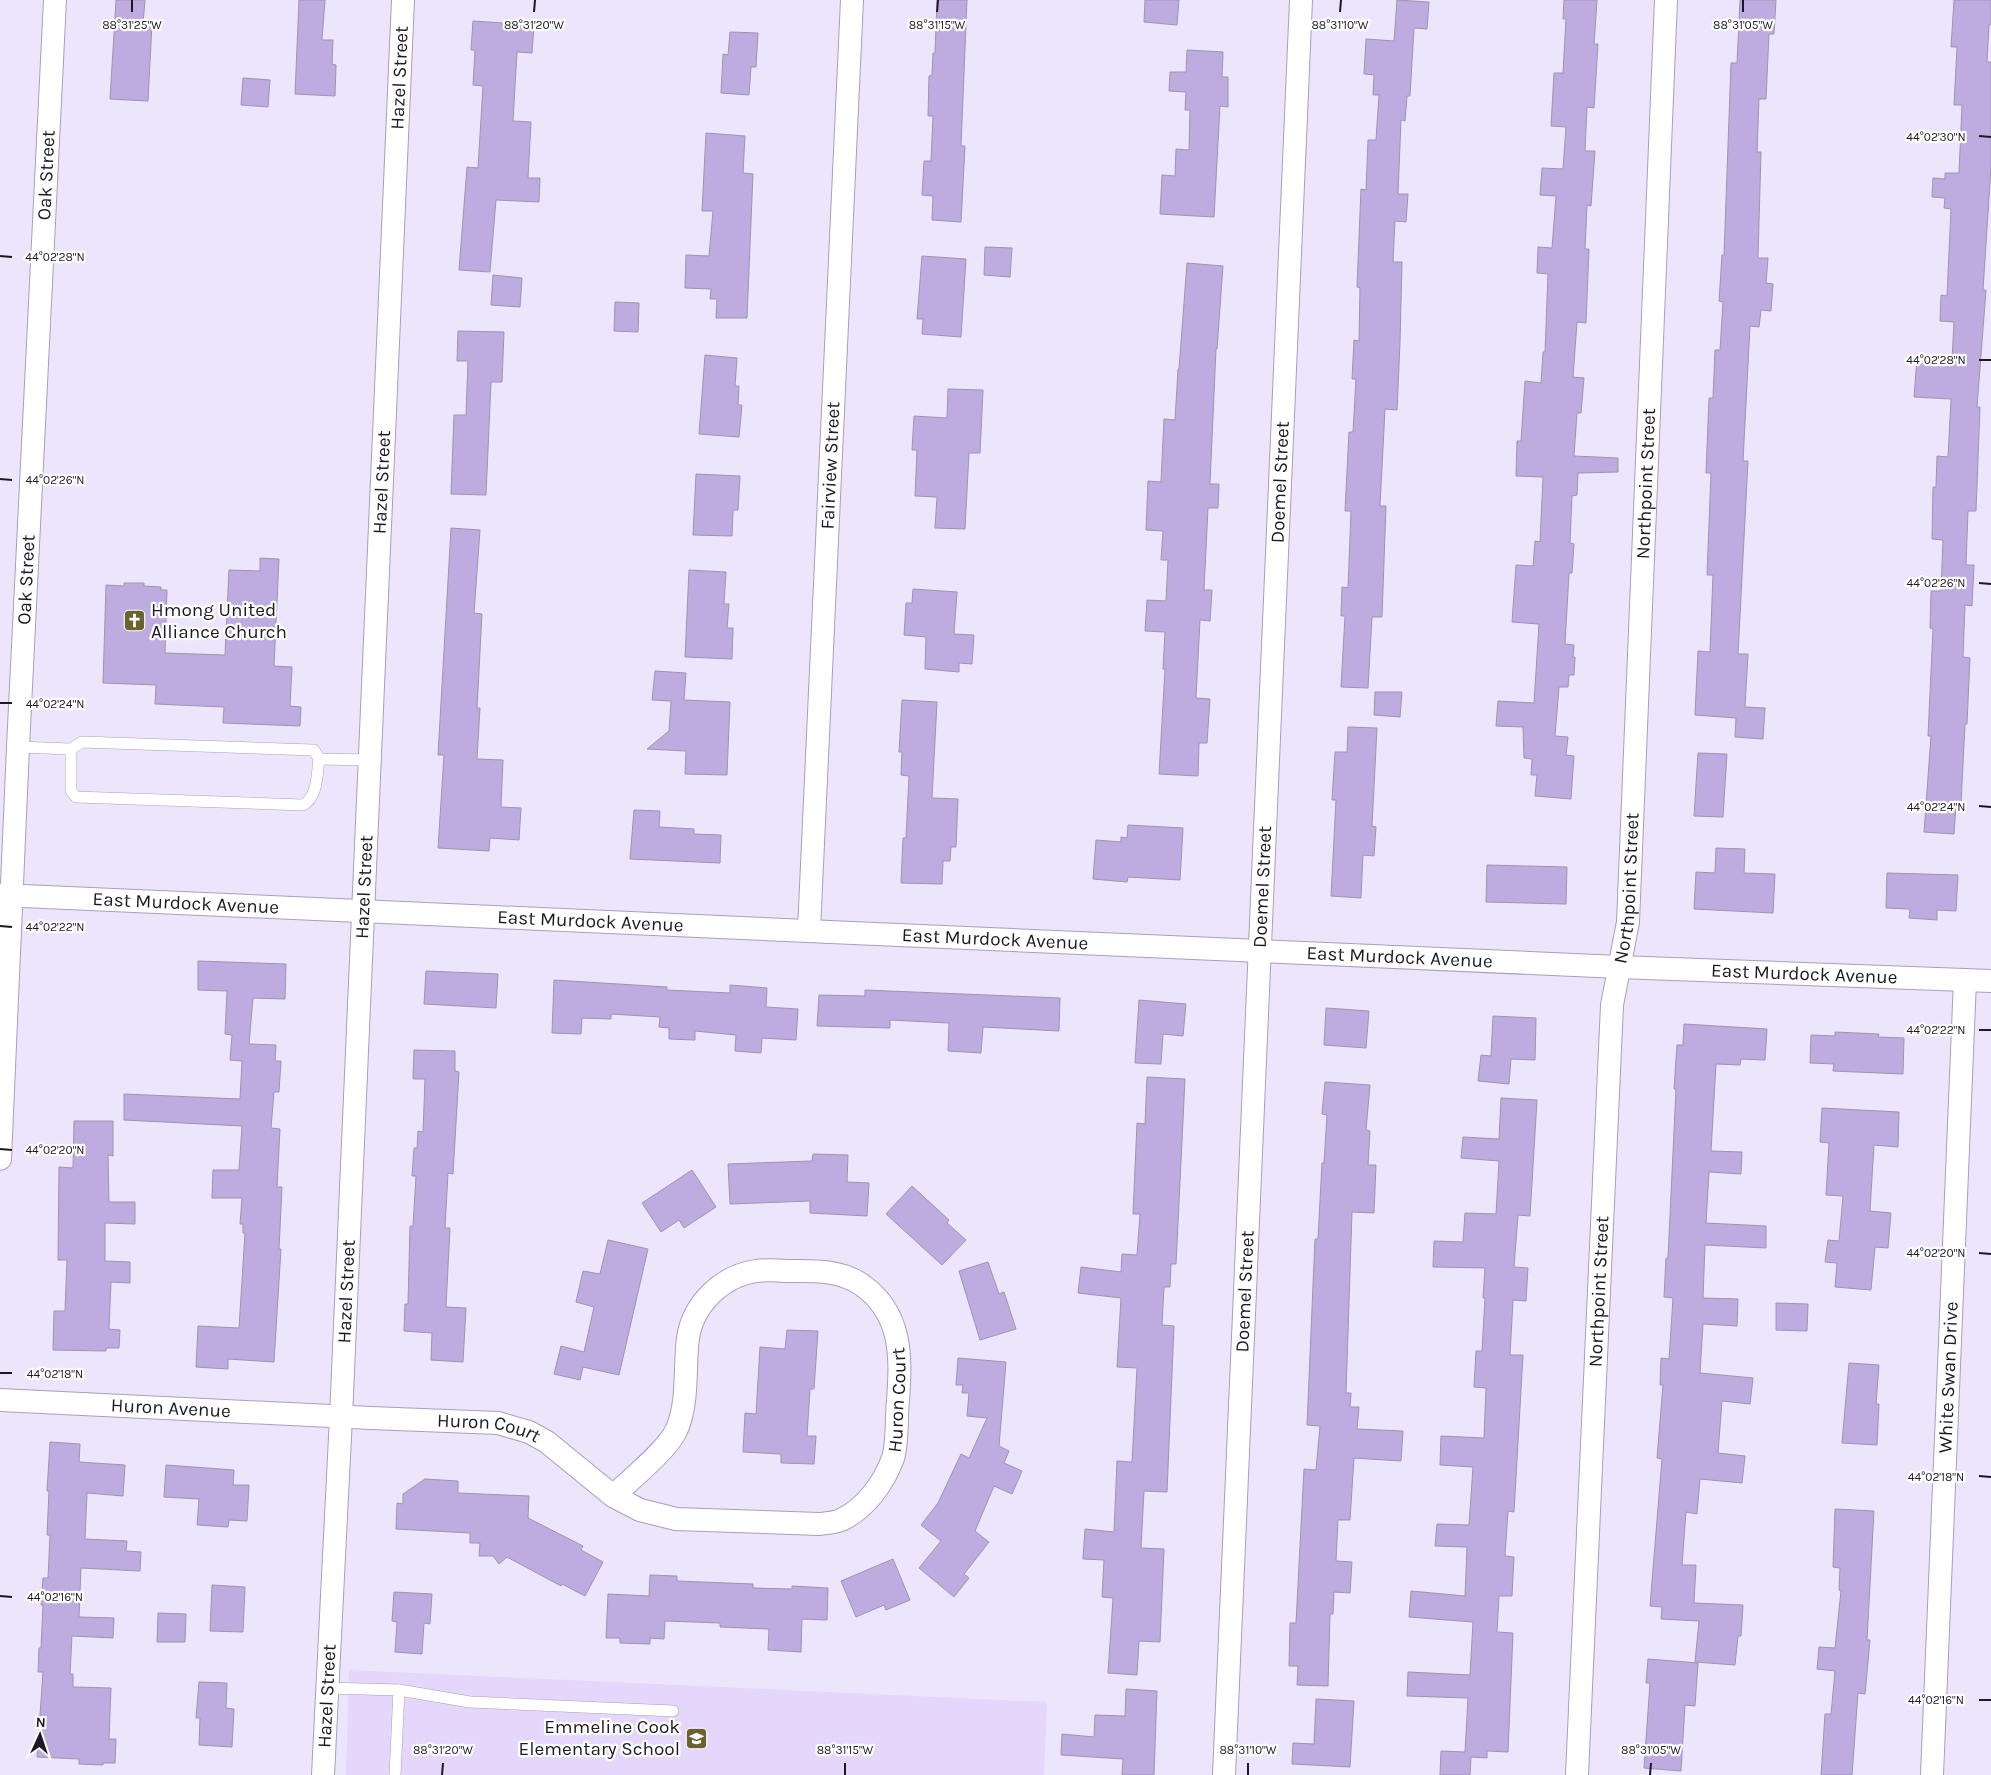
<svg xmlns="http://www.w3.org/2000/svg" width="1991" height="1775" font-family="Karla,sans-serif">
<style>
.built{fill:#e4d7fb}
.building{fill:#beace0;stroke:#9d94af}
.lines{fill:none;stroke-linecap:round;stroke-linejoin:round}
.service-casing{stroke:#a89fba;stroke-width:12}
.minor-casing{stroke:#a89fba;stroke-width:24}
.service{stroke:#fff;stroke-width:11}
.minor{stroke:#fff;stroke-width:22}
.ticks{fill:none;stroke:#1c1923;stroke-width:2}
.labels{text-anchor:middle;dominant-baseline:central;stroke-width:4.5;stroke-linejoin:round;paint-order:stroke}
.street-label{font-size:19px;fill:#1c1923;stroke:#fff}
.poi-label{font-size:19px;fill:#1c1923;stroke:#fff;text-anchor:start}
.ticks-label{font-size:12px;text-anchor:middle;fill:#1c1923;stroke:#fff;stroke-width:4.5;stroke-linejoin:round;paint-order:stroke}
</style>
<rect width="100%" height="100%" fill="#ede5fc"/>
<polygon class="built" points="349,1670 1047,1702 1044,1775 346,1775"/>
<g class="building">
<polygon points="116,0 145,0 143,24 152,24 148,101 110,99"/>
<polygon points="299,0 325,0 322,40 333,40 332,64 336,65 335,96 295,94"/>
<polygon points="937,0 967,0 961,146 965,146 961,222 932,220 933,196 922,195 924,161 931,161 933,116 928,116 929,76 932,75 933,53 935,53"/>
<polygon points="1145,0 1179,0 1177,25 1144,22"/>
<polygon points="1397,0 1429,2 1427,29 1414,28 1410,96 1407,96 1405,121 1401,120 1398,194 1408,194 1406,222 1395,221 1393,262 1402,262 1400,343 1397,410 1385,409 1380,506 1386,506 1382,617 1372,617 1368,688 1341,687 1345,616 1341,616 1342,587 1348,588 1351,511 1345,511 1349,432 1353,432 1356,379 1352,379 1354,340 1359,341 1360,288 1357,287 1361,189 1366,190 1368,140 1376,140 1379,95 1373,95 1374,75 1364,74 1366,39 1394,41"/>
<polygon points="1564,0 1597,0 1594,44 1598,44 1594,108 1587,107 1585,151 1595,151 1591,206 1587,205 1585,249 1589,249 1586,323 1577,322 1573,377 1584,378 1581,413 1577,413 1574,456 1618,458 1618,472 1578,473 1577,495 1572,496 1570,543 1574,544 1572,573 1569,573 1565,644 1574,645 1573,657 1575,657 1574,675 1569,675 1568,687 1559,687 1555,736 1568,737 1566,755 1574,756 1571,799 1535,796 1537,775 1531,775 1532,759 1524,758 1523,727 1496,726 1498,701 1534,703 1539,624 1512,622 1516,565 1533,566 1535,541 1540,542 1543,477 1516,476 1517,441 1521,441 1525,381 1541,383 1543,352 1545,352 1548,274 1537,273 1538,247 1552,248 1556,196 1540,195 1542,168 1563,169 1566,127 1551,126 1554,73 1563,73 1566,19 1563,19"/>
<polygon points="1740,0 1776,0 1774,34 1769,34 1766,99 1759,99 1757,152 1761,152 1758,258 1768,258 1766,283 1773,284 1771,311 1761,310 1759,327 1750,326 1743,461 1748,461 1738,654 1748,654 1745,707 1765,708 1763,739 1735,737 1736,718 1695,715 1698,651 1710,652 1713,575 1707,575 1711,473 1706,473 1709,398 1713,398 1715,350 1720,350 1723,302 1719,301 1722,255 1724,255 1731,63 1737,63"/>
<polygon points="1954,0 1991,0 1991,25 1989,25 1987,62 1991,62 1991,167 1983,290 1986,290 1977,407 1980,407 1976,511 1968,511 1966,565 1974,565 1972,606 1965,605 1963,657 1970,658 1967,724 1965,724 1961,804 1956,804 1954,834 1924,832 1931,736 1928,736 1933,629 1930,628 1931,591 1941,591 1943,540 1932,539 1933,487 1936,487 1937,456 1948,457 1951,399 1914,397 1917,358 1952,360 1954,322 1940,321 1941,295 1947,296 1951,209 1944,208 1945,198 1932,197 1933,178 1945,179 1945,173 1959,173 1962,105 1954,105 1957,47 1951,47"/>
<polygon points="473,21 534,25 532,53 517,52 513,121 531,122 528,178 540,178 539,202 496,200 490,272 459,270 467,167 478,168 483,86 473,85 475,50 471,50"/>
<polygon points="730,32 758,33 756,67 751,67 749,95 721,93 723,54 728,55"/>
<polygon points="1187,50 1223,52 1222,77 1228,77 1228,107 1220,106 1214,217 1160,214 1162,175 1175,176 1176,149 1189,150 1190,110 1185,110 1186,92 1169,91 1170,72 1186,72"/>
<polygon points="243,78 270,80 268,107 241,105"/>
<polygon points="706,133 745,136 743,173 753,174 747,318 716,318 717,299 710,299 711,289 685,288 686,255 709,256 713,211 702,211"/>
<polygon points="985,247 1012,248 1010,277 984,275"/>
<polygon points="922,256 966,259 961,337 922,334 923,319 917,319"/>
<polygon points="1187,263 1223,266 1217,349 1216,349 1210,484 1219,484 1218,508 1208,508 1204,590 1212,590 1210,621 1200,620 1196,698 1210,699 1207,743 1199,743 1198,776 1159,774 1165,669 1163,669 1165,632 1145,631 1147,600 1166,601 1168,560 1161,560 1163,531 1146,530 1148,481 1161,482 1164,419 1175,420 1178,369 1179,369"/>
<polygon points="493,275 522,278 520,307 491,305"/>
<polygon points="615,302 639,303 638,332 614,331"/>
<polygon points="458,331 504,332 502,382 491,382 486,495 451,494 454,415 466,415 468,361 457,361"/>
<polygon points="705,355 737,358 735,386 739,386 738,405 742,405 739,437 699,434"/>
<polygon points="948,389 983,390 980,453 969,453 965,529 935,528 937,497 915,496 917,450 912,450 914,416 947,418"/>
<polygon points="696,474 740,476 738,510 733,510 732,536 693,535"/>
<polygon points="451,528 480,530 474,613 482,614 477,708 480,708 477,759 503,760 501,807 521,808 519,840 490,838 489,851 438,848 444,755 438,755"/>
<polygon points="260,558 279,559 274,666 292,667 290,706 301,707 300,726 223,723 224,707 155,704 156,685 103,683 106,585 124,586 124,583 144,583 144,586 161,587 161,590 167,590 165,653 225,655 229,570 260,571"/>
<polygon points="689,570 726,572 724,604 729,604 727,628 733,628 732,659 685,657"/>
<polygon points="913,589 957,592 954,634 974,635 972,664 959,663 959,672 925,669 926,637 904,635 906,603 912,603"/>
<polygon points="655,671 686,673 684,700 730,702 727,775 685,774 686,751 647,749 669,731 671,701 652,700"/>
<polygon points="1375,692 1402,692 1400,717 1374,715"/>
<polygon points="902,700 937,702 932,798 958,799 956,847 951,847 950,861 943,861 942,884 901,883 903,838 906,838 909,776 901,775 902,752 899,752"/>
<polygon points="1348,727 1377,728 1372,826 1376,827 1374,856 1363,855 1361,898 1331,896 1336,800 1332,800 1335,752 1347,752"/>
<polygon points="1698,753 1727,754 1723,817 1694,816"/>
<polygon points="634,810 660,811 659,827 694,829 694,834 721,835 720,863 630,859"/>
<polygon points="1128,825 1183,828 1180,880 1128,877 1127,882 1093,879 1096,840 1121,842 1121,837 1127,838"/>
<polygon points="1716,848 1745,849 1744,873 1775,874 1773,913 1694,909 1696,872 1715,873"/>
<polygon points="1487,865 1567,867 1566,904 1486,902"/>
<polygon points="1887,873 1958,875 1956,911 1937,910 1937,920 1909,918 1910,909 1886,908"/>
<polygon points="198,961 286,964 285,999 253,998 249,1044 276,1045 275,1061 281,1061 279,1092 274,1092 271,1128 280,1129 277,1187 282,1187 279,1249 281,1249 274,1362 228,1359 228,1369 196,1367 198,1326 239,1328 245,1233 243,1233 243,1224 240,1224 242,1198 212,1198 213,1170 239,1170 242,1126 124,1120 124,1094 240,1099 242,1061 230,1060 232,1035 225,1034 227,991 198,990"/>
<polygon points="426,971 498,974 496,1008 424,1004"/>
<polygon points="554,980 667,987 667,990 730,993 730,985 767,988 766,1007 798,1009 796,1040 762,1038 761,1053 735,1051 736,1035 695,1031 695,1040 669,1039 669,1028 659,1027 660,1017 611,1014 611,1019 582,1018 581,1034 552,1033"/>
<polygon points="865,990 1060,998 1059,1031 983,1027 981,1053 948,1051 949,1023 890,1020 890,1028 817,1026 819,995 865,996"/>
<polygon points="1139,1000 1186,1004 1183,1036 1163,1034 1161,1064 1135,1063"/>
<polygon points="1326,1008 1369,1011 1366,1048 1324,1045"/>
<polygon points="1493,1016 1536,1018 1535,1060 1511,1059 1509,1084 1478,1081 1481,1055 1491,1056"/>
<polygon points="1684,1024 1767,1029 1765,1060 1741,1059 1740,1065 1716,1064 1711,1151 1742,1152 1741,1174 1709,1172 1706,1223 1766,1226 1766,1248 1705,1245 1703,1298 1738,1299 1737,1326 1703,1324 1700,1373 1753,1378 1750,1404 1722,1401 1718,1453 1745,1456 1742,1483 1700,1479 1697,1514 1686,1512 1682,1565 1696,1565 1694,1603 1743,1605 1741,1636 1738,1636 1735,1665 1695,1662 1699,1621 1661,1619 1662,1607 1650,1606 1662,1459 1657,1458 1663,1385 1660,1385 1661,1358 1669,1359 1673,1298 1664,1297 1666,1258 1668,1258 1676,1089 1674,1089 1677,1045 1683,1045"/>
<polygon points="1835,1032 1879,1034 1878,1037 1904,1038 1903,1074 1833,1071 1834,1064 1810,1063 1811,1035 1835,1036"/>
<polygon points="414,1050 455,1051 455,1071 459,1072 453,1174 448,1173 445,1228 450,1228 446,1307 466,1308 463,1362 431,1360 432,1333 404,1331 405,1304 408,1304 410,1226 413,1226 416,1176 412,1176 414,1148 417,1148 418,1131 423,1132 425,1079 413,1079"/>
<polygon points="1147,1077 1185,1079 1176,1264 1171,1264 1170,1287 1164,1287 1162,1325 1174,1326 1167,1492 1144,1491 1141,1548 1164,1549 1160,1642 1139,1641 1137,1675 1108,1673 1113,1598 1102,1597 1104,1560 1083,1559 1085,1529 1114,1532 1117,1461 1132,1462 1137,1368 1117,1367 1121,1298 1078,1293 1081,1267 1121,1272 1122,1254 1137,1255 1140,1214 1133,1214 1137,1123 1145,1124"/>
<polygon points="1325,1082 1370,1085 1366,1130 1370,1131 1368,1165 1376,1165 1374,1213 1352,1212 1346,1393 1351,1393 1350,1407 1359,1407 1357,1429 1403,1431 1401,1461 1354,1458 1350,1520 1338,1520 1336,1561 1352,1562 1350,1593 1334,1592 1333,1614 1330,1614 1328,1686 1297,1685 1298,1666 1289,1666 1290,1623 1296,1623 1304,1469 1316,1470 1320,1426 1307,1425 1315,1239 1318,1239 1322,1163 1324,1163 1327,1115 1322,1114"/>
<polygon points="1501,1098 1537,1100 1530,1216 1518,1215 1514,1267 1528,1268 1526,1301 1513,1300 1510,1355 1523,1355 1514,1512 1508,1511 1505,1556 1514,1557 1512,1596 1499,1596 1497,1632 1513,1633 1508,1752 1487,1751 1487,1758 1471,1757 1470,1775 1440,1775 1441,1751 1465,1752 1468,1698 1407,1696 1408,1672 1470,1675 1473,1622 1409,1617 1411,1591 1465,1596 1467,1547 1435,1546 1437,1524 1469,1525 1473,1467 1440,1465 1441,1436 1484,1438 1486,1388 1474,1387 1476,1351 1482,1351 1485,1298 1483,1298 1485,1268 1433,1267 1434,1241 1463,1242 1465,1213 1496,1214 1499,1161 1461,1158 1463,1137 1499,1139"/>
<polygon points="1822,1108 1899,1112 1898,1147 1874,1145 1870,1211 1891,1213 1888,1248 1875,1247 1871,1290 1835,1287 1837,1263 1825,1262 1828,1240 1839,1241 1843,1196 1826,1195 1829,1143 1820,1142"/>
<polygon points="74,1121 113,1121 113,1156 108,1155 109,1202 135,1202 135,1224 105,1223 105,1261 130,1262 130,1283 111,1282 109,1329 120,1330 119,1348 106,1348 106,1351 53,1350 54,1311 65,1311 67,1260 58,1260 59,1167 73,1168"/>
<polygon points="813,1154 848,1155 847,1182 869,1183 867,1216 810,1213 810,1201 730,1204 728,1164 812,1161"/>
<polygon points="692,1170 716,1207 684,1228 679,1220 661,1232 642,1203"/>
<polygon points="912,1186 949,1220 947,1223 966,1240 942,1265 886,1214"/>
<polygon points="608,1240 648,1249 619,1375 583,1367 580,1380 554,1374 561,1346 584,1352 594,1307 576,1302 583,1271 600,1274"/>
<polygon points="988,1262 999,1294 1004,1292 1016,1329 980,1340 959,1271"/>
<polygon points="1776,1303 1808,1304 1807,1331 1776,1330"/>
<polygon points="787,1330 818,1331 814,1389 810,1389 807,1436 816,1436 814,1464 781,1463 781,1454 743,1452 745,1413 756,1414 760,1347 785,1349"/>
<polygon points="958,1358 1006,1362 999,1446 1009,1451 1004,1463 1022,1471 1012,1494 994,1486 975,1531 989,1542 964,1574 969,1578 954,1597 919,1568 941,1541 921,1525 938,1503 961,1454 969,1458 987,1418 967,1416 969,1393 962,1393 963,1385 956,1385"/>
<polygon points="1849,1363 1879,1365 1876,1404 1879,1404 1877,1445 1842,1443"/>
<polygon points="50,1442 80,1444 79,1462 125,1465 123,1496 87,1493 85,1539 127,1541 126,1551 141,1552 140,1571 81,1568 79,1617 114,1618 113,1638 72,1636 70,1674 73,1674 73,1687 111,1688 109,1739 116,1739 115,1763 103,1763 103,1765 79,1764 79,1759 37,1757 43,1672 38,1672 39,1648 41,1648 43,1605 41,1605 43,1578 48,1578 50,1535 47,1535 49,1491 47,1491"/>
<polygon points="166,1465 234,1470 233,1485 249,1485 247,1521 229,1520 228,1527 197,1525 199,1499 164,1497"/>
<polygon points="425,1479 458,1481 458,1493 529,1496 528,1518 583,1546 581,1550 603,1562 585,1596 562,1584 561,1586 507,1557 499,1564 493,1556 479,1556 480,1543 470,1543 470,1533 396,1529 397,1503 403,1504 403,1494"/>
<polygon points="1835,1509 1874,1511 1867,1640 1870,1640 1865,1694 1858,1693 1852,1775 1821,1775 1825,1714 1831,1714 1835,1671 1817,1669 1819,1647 1835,1648 1841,1591 1839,1590 1840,1568 1833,1567"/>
<polygon points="893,1559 910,1600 886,1610 884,1605 856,1617 841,1581"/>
<polygon points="650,1575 677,1576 677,1581 753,1584 753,1588 792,1589 792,1586 828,1588 827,1620 802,1619 801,1652 768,1650 769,1629 720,1627 720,1623 665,1621 664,1639 650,1638 650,1644 620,1643 620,1638 606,1638 608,1594 649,1596"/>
<polygon points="212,1585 245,1587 243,1632 210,1631"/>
<polygon points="394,1592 432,1594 430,1624 424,1623 422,1654 395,1652 397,1622 392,1621"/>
<polygon points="158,1613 186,1614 185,1642 157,1642"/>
<polygon points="1648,1659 1698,1663 1695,1706 1685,1705 1681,1771 1644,1768 1650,1683 1646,1683"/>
<polygon points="199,1682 227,1683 226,1708 234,1709 232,1747 199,1745 200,1718 196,1718"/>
<polygon points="1126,1689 1157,1691 1154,1775 1122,1775 1123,1759 1061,1755 1062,1734 1094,1737 1095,1715 1125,1716"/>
<polygon points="1316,1699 1354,1701 1350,1767 1292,1764 1293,1743 1314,1744"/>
</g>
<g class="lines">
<defs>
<g id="service">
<path d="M18 747 71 749 82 742 314 750 319 759C317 773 318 797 303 805L76 797 71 791V749"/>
<polyline points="319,759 371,760"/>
<polyline points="326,1688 399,1690 395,1775"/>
<polyline points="399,1690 470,1702 673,1711"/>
</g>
<g id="minor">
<path id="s1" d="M0 895 1619 967 1991 981"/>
<path id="s2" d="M809 930 852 0"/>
<path id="s3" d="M0 1159 18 747 55 0"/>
<path id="s4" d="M0 1400 371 1418 498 1423 529 1432 547 1442 613 1496 640 1510 676 1519 819 1524C826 1523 834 1523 841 1520 865 1509 884 1483 893 1458 898 1442 896 1418 898 1401 901 1358 903 1314 862 1285 840 1269 812 1271 786 1271 776 1270 765 1270 756 1271 722 1276 693 1304 688 1338 684 1368 689 1403 676 1431 667 1450 630 1480 613 1496"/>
<path id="s5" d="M323 1775 341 1417 403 0"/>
<path id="s6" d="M1224 1775 1301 0"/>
<path id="s7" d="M1577 1775 1612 1005 1628 922 1666 0"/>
<path id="s8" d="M1932 1775 1965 980"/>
</g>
</defs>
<use href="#service" class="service-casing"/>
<use href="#minor" class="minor-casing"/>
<use href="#service" class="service"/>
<use href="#minor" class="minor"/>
</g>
<path class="ticks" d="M132 12V0M534 12 535 0M937 12 938 0M1340 12 1341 0M1743 12V0M1979 136 1991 137M0 256 12 257M1979 360H1991M0 479 12 480M1979 583 1991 584M0 703H12M1979 806 1991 807M0 926 12 927M1979 1030H1991M0 1149 12 1150M1979 1253 1991 1254M0 1373H12M1979 1476 1991 1477M0 1596 12 1597M1979 1700H1991M442 1775 443 1763M845 1775V1763M1248 1775V1763M1650 1775 1651 1763"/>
<defs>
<symbol id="church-square" viewBox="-11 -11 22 22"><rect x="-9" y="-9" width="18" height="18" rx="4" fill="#6c622e" stroke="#fff"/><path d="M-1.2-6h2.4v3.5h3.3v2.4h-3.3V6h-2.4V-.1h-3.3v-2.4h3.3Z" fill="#fff"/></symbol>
<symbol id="school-square" viewBox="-11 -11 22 22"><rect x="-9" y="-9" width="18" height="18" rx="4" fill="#6c622e" stroke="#fff"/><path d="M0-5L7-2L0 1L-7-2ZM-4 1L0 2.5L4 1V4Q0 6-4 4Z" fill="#fff"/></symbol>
</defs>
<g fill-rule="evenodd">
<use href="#church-square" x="122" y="608" width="25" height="25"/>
<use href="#school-square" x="684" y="1726" width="25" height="25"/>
</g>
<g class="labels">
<g class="street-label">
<text stroke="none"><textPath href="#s5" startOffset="1699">Hazel Street</textPath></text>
<text stroke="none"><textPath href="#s3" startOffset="985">Oak Street</textPath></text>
<text stroke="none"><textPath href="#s2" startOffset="465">Fairview Street</textPath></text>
<text stroke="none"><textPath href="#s5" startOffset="1294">Hazel Street</textPath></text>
<text stroke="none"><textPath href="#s6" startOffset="1294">Doemel Street</textPath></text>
<text stroke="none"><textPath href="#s7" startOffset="1294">Northpoint Street</textPath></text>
<text stroke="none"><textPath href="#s3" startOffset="580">Oak Street</textPath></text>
<text stroke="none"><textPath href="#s5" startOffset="889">Hazel Street</textPath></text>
<text stroke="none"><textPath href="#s6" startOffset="889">Doemel Street</textPath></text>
<text stroke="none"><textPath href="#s7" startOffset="889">Northpoint Street</textPath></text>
<text stroke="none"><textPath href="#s1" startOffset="186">East Murdock Avenue</textPath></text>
<text stroke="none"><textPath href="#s1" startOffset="591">East Murdock Avenue</textPath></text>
<text stroke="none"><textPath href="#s1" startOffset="996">East Murdock Avenue</textPath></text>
<text stroke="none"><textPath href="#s1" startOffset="1401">East Murdock Avenue</textPath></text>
<text stroke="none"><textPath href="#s1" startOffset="1806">East Murdock Avenue</textPath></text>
<text stroke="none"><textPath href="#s7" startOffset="484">Northpoint Street</textPath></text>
<text stroke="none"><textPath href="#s5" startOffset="484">Hazel Street</textPath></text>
<text stroke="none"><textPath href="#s6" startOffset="484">Doemel Street</textPath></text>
<text stroke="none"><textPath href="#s8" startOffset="398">White Swan Drive</textPath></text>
<text stroke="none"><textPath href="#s4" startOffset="1011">Huron Court</textPath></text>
<text stroke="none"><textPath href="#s4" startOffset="171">Huron Avenue</textPath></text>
<text stroke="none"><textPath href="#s4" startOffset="490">Huron Court</textPath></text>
<text stroke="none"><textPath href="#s5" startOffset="79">Hazel Street</textPath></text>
</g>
<g class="poi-label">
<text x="151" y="610">Hmong United<tspan x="151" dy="22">Alliance Church</tspan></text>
<text x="680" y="1727" text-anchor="end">Emmeline Cook<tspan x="680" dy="22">Elementary School</tspan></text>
</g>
</g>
<g class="ticks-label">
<text x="132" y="29">88°31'25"W</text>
<text x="534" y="29">88°31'20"W</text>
<text x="937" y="29">88°31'15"W</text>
<text x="1340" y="29">88°31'10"W</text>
<text x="1743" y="29">88°31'05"W</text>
<text x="1936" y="141">44°02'30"N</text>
<text x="55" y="261">44°02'28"N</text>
<text x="1936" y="364">44°02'28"N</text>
<text x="55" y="484">44°02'26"N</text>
<text x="1936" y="587">44°02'26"N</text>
<text x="55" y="708">44°02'24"N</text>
<text x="1936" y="811">44°02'24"N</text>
<text x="55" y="931">44°02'22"N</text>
<text x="1936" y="1034">44°02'22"N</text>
<text x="55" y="1154">44°02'20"N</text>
<text x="1936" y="1257">44°02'20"N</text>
<text x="55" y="1378">44°02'18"N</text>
<text x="1936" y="1481">44°02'18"N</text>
<text x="55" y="1601">44°02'16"N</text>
<text x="1936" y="1704">44°02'16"N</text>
<text x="443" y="1754">88°31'20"W</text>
<text x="845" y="1754">88°31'15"W</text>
<text x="1248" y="1754">88°31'10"W</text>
<text x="1651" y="1754">88°31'05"W</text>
</g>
<g transform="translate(40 1735) rotate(3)" stroke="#ffffff" stroke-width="4" paint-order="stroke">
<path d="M0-4L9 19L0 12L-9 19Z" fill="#1c1923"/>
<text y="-8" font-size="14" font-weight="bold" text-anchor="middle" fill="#1c1923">N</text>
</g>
</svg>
